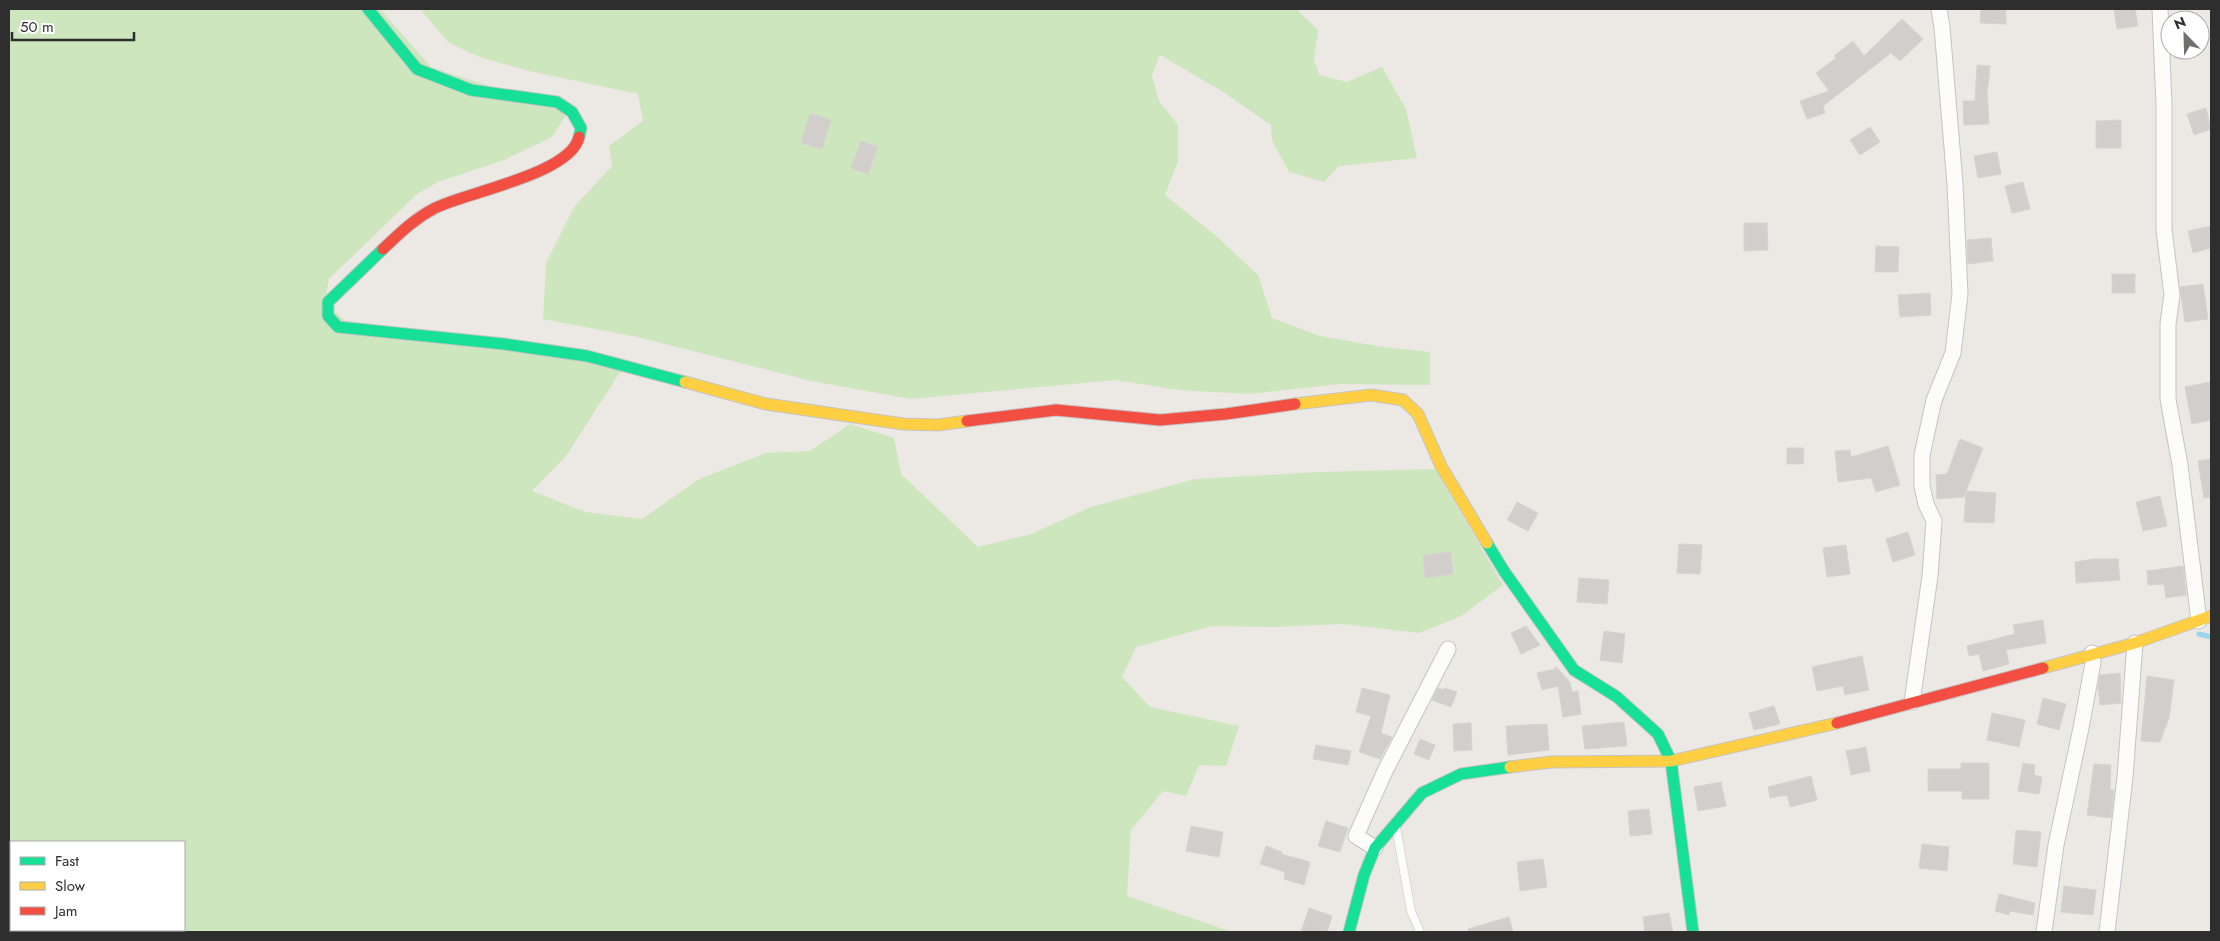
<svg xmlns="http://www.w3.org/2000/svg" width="2220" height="941" font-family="Jost,sans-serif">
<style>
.green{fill:#cee6be;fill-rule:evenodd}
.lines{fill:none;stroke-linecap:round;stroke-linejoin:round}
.stream{stroke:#99d6ec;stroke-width:5}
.building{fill:#d1cecb;stroke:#d7d4d0}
.lane-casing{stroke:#c5c4c5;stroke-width:9}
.street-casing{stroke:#c5c4c5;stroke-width:17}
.fast-casing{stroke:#c5c4c5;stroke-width:13}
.slow-casing{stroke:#c5c4c5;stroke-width:13}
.jam-casing{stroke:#c5c4c5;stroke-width:13}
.lane{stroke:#fcfcfb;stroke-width:8}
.street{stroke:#fcfcfb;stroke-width:15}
.fast{stroke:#16e098;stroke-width:11}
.slow{stroke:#ffcf43;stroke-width:11}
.jam{stroke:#f24e42;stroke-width:11}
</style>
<rect width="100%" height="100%" fill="#ece8e4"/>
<g class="green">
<path d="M9 9H380L431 67 568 112 552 137 504 160 438 182 417 194 329 279 325 302 344 320 624 366 566 456 532 491 585 512 642 519 699 479 766 453 810 451 850 424 894 438 901 474 978 547 1031 534 1091 507 1195 479 1320 472 1435 469 1503 585 1461 616 1419 633 1343 624 1275 627 1212 626 1136 647 1122 677 1150 707 1239 726 1226 766 1199 765 1186 796 1163 791 1131 830 1127 896 1232 932H9ZM11 842H184V930H11Z"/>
<polygon points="420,9 1296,9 1318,30 1314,59 1319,75 1347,82 1382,67 1406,109 1417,158 1339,166 1324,182 1289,172 1272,140 1271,125 1220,90 1160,55 1152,75 1159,101 1178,125 1178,161 1165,195 1215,235 1258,275 1272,318 1320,336 1383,347 1430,352 1430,385 1340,384 1249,394 1179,390 1115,380 911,399 811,381 637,337 543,319 546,263 574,207 612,166 609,146 643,121 638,94 529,71 482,58 449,43"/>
</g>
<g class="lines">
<polyline class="stream" points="2199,634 2211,637"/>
</g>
<g class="building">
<polygon points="1981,9 2006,9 2006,24 1980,23"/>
<polygon points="2114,9 2135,9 2138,26 2117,29"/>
<polygon points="1902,19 1923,39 1900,61 1891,53 1823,106 1825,113 1807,119 1800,101 1829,91 1816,73 1836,58 1834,56 1853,41 1864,56"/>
<polygon points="1977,65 1990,66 1988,87 1987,87 1989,124 1964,125 1963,101 1975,101"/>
<polygon points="2206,108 2211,129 2194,135 2187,114"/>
<polygon points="810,113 831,120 822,149 801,143"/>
<polygon points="2121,120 2121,148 2096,148 2096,121"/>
<polygon points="1870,127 1880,142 1860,155 1850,140"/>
<polygon points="861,141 878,147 868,174 851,168"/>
<polygon points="1997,152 2001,174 1978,178 1974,156"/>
<polygon points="2023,182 2030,209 2012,213 2005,186"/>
<polygon points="1744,223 1767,223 1768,250 1744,251"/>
<polygon points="2211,226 2211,248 2193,253 2188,231"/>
<polygon points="1991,238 1993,261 1968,264 1967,240"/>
<polygon points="1876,246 1899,247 1898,272 1875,272"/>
<rect x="2112" y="274" width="23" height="19"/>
<polygon points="2203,284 2208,319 2185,322 2180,287"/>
<polygon points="1930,293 1931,315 1900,317 1898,295"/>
<polygon points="2210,382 2211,420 2192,424 2185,387"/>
<polygon points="1960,439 1983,448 1966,491 1996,493 1994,523 1964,522 1966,493 1964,497 1937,499 1936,475 1947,474"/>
<polygon points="1888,446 1900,485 1876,492 1871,478 1838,482 1835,451 1850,450 1851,457"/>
<polygon points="1787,448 1804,448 1803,464 1787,464"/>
<polygon points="2211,459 2211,497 2204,498 2198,461"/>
<polygon points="2160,496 2167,526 2143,531 2136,502"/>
<polygon points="1517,502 1538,513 1528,531 1507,520"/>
<polygon points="1908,532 1915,555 1893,562 1886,539"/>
<polygon points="1679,544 1702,545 1700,574 1677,573"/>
<polygon points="1846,545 1850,574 1827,577 1823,548"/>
<polygon points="1451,552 1453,574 1425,578 1423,555"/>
<polygon points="2094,559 2118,559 2120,580 2076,583 2075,562"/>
<polygon points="2183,566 2186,595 2166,598 2164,584 2148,585 2147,571"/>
<polygon points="1579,578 1609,580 1607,604 1577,602"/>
<polygon points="2043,620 2046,643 2006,650 2009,664 1983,671 1979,654 1969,656 1967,646 2015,634 2013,625"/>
<polygon points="1526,626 1540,645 1521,654 1511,633"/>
<polygon points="1604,631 1625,634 1622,663 1600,660"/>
<polygon points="1862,656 1869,690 1845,695 1843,686 1817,691 1812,667"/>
<polygon points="1555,666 1570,682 1572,692 1578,691 1581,714 1563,717 1558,686 1542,690 1537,673 1556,669"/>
<polygon points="2120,673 2121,703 2100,705 2098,687 2100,675"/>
<polygon points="2147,676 2174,680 2169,718 2160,742 2141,741"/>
<polygon points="1362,688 1390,695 1381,733 1392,737 1380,759 1359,752 1371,716 1356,712"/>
<polygon points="1438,688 1443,690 1444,688 1457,692 1451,707 1432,700"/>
<polygon points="2043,698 2066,704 2059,730 2037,724"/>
<polygon points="1774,706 1780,724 1754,730 1749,713"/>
<polygon points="1992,713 2025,720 2019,747 1987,740"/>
<polygon points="1624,722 1627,746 1585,749 1582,726"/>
<polygon points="1471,723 1472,750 1454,751 1453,724"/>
<polygon points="1547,724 1549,750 1508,755 1506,726"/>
<polygon points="1420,739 1435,745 1429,760 1414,754"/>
<polygon points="1316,745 1351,751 1348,765 1313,759"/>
<polygon points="1866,747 1870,771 1851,775 1846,751"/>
<polygon points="1961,763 1989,763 1989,799 1962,799 1962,791 1928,791 1928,769 1961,769"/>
<polygon points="2023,763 2035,765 2034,775 2042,777 2039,794 2018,791"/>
<polygon points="2094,764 2111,765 2110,790 2114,790 2111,818 2087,815"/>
<polygon points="1811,776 1817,800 1790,807 1787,795 1770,798 1768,787"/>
<polygon points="1721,782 1726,806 1698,811 1694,787"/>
<polygon points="1649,809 1652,834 1630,836 1628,811"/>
<polygon points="1326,821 1348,828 1340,852 1318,846"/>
<polygon points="1191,826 1223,832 1219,857 1186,851"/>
<polygon points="2016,830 2041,832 2037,867 2013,864"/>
<polygon points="1922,844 1949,847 1947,871 1919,868"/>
<polygon points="1266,846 1282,852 1281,854 1310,862 1304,885 1284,879 1285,872 1260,864"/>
<polygon points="1543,859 1547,887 1520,891 1517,862"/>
<polygon points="2064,886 2096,890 2093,915 2061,912"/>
<polygon points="1999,894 2035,903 2033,915 2010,911 2009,915 1995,911"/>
<polygon points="1309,908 1332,916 1327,932 1301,932"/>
<polygon points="1669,913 1673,932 1645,932 1643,917"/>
<polygon points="1509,917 1513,932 1469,932 1468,929"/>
</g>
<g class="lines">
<defs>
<polyline id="lane" points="1396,827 1411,911 1420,932"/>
<g id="street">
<polyline points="2160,9 2164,105 2164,230 2172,295 2168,324 2168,399 2180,465 2199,621"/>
<polyline points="1912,702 1930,576 1934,521 1926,504 1922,486 1922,455 1934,400 1953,353 1960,294 1955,184 1942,27 1939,9"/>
<polyline points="1375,848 1356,836 1385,771 1448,649"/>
<polyline points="2044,932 2056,845 2081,728 2093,663 2092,653"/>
<polyline points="2107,932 2125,777 2135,643"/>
</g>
<g id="fast">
<polyline points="368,9 417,69 471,90 557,102 572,112 581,128 579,137"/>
<polyline points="383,249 328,302 328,316 338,327 504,344 587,356 685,382"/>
<polyline points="1487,543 1504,571 1574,670 1617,697 1658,734 1671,761 1693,932"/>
<polyline points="1349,932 1364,875 1375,848 1422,793 1461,774 1510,767"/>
</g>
<g id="slow">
<polyline points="685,382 766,404 903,424 938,425 967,421"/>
<polyline points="1295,404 1371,395 1403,400 1418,414 1441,466 1487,543"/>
<polyline points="2043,668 2135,643 2211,616"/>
<polyline points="1510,767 1551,762 1671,761 1837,723"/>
</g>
<g id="jam">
<path d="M383 249C400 233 414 219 435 208 467 192 571 174 579 137"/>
<polyline points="967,421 1056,410 1160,420 1226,414 1295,404"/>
<polyline points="1837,723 2043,668"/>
</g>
</defs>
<use href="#lane" class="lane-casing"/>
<use href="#street" class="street-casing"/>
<use href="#fast" class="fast-casing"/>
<use href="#slow" class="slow-casing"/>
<use href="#jam" class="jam-casing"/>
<use href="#lane" class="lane"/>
<use href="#street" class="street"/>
<use href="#fast" class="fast"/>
<use href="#slow" class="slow"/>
<use href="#jam" class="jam"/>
</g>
<rect width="2220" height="941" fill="none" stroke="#2e2e2e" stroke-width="20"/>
<rect x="10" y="841" width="175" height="90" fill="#ffffff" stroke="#ababab"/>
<rect x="20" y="857" width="25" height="8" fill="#16e098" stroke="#ababab"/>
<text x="55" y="866" font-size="15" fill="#2e2e2e">Fast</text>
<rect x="20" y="882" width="25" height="8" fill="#ffcf43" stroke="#ababab"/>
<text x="55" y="891" font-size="15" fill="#2e2e2e">Slow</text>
<rect x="20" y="907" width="25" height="8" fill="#f24e42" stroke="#ababab"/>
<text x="55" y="916" font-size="15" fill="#2e2e2e">Jam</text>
<g transform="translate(2185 35) rotate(337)"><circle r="24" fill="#ffffff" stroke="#ababab"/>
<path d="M0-4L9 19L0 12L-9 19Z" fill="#706f6e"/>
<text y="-8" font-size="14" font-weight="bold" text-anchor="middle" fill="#2e2e2e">N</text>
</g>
<path d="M12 32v8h122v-8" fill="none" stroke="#2e2e2e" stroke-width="2.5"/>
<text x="20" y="32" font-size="15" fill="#2e2e2e" stroke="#ffffff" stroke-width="4" paint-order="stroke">50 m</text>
</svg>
